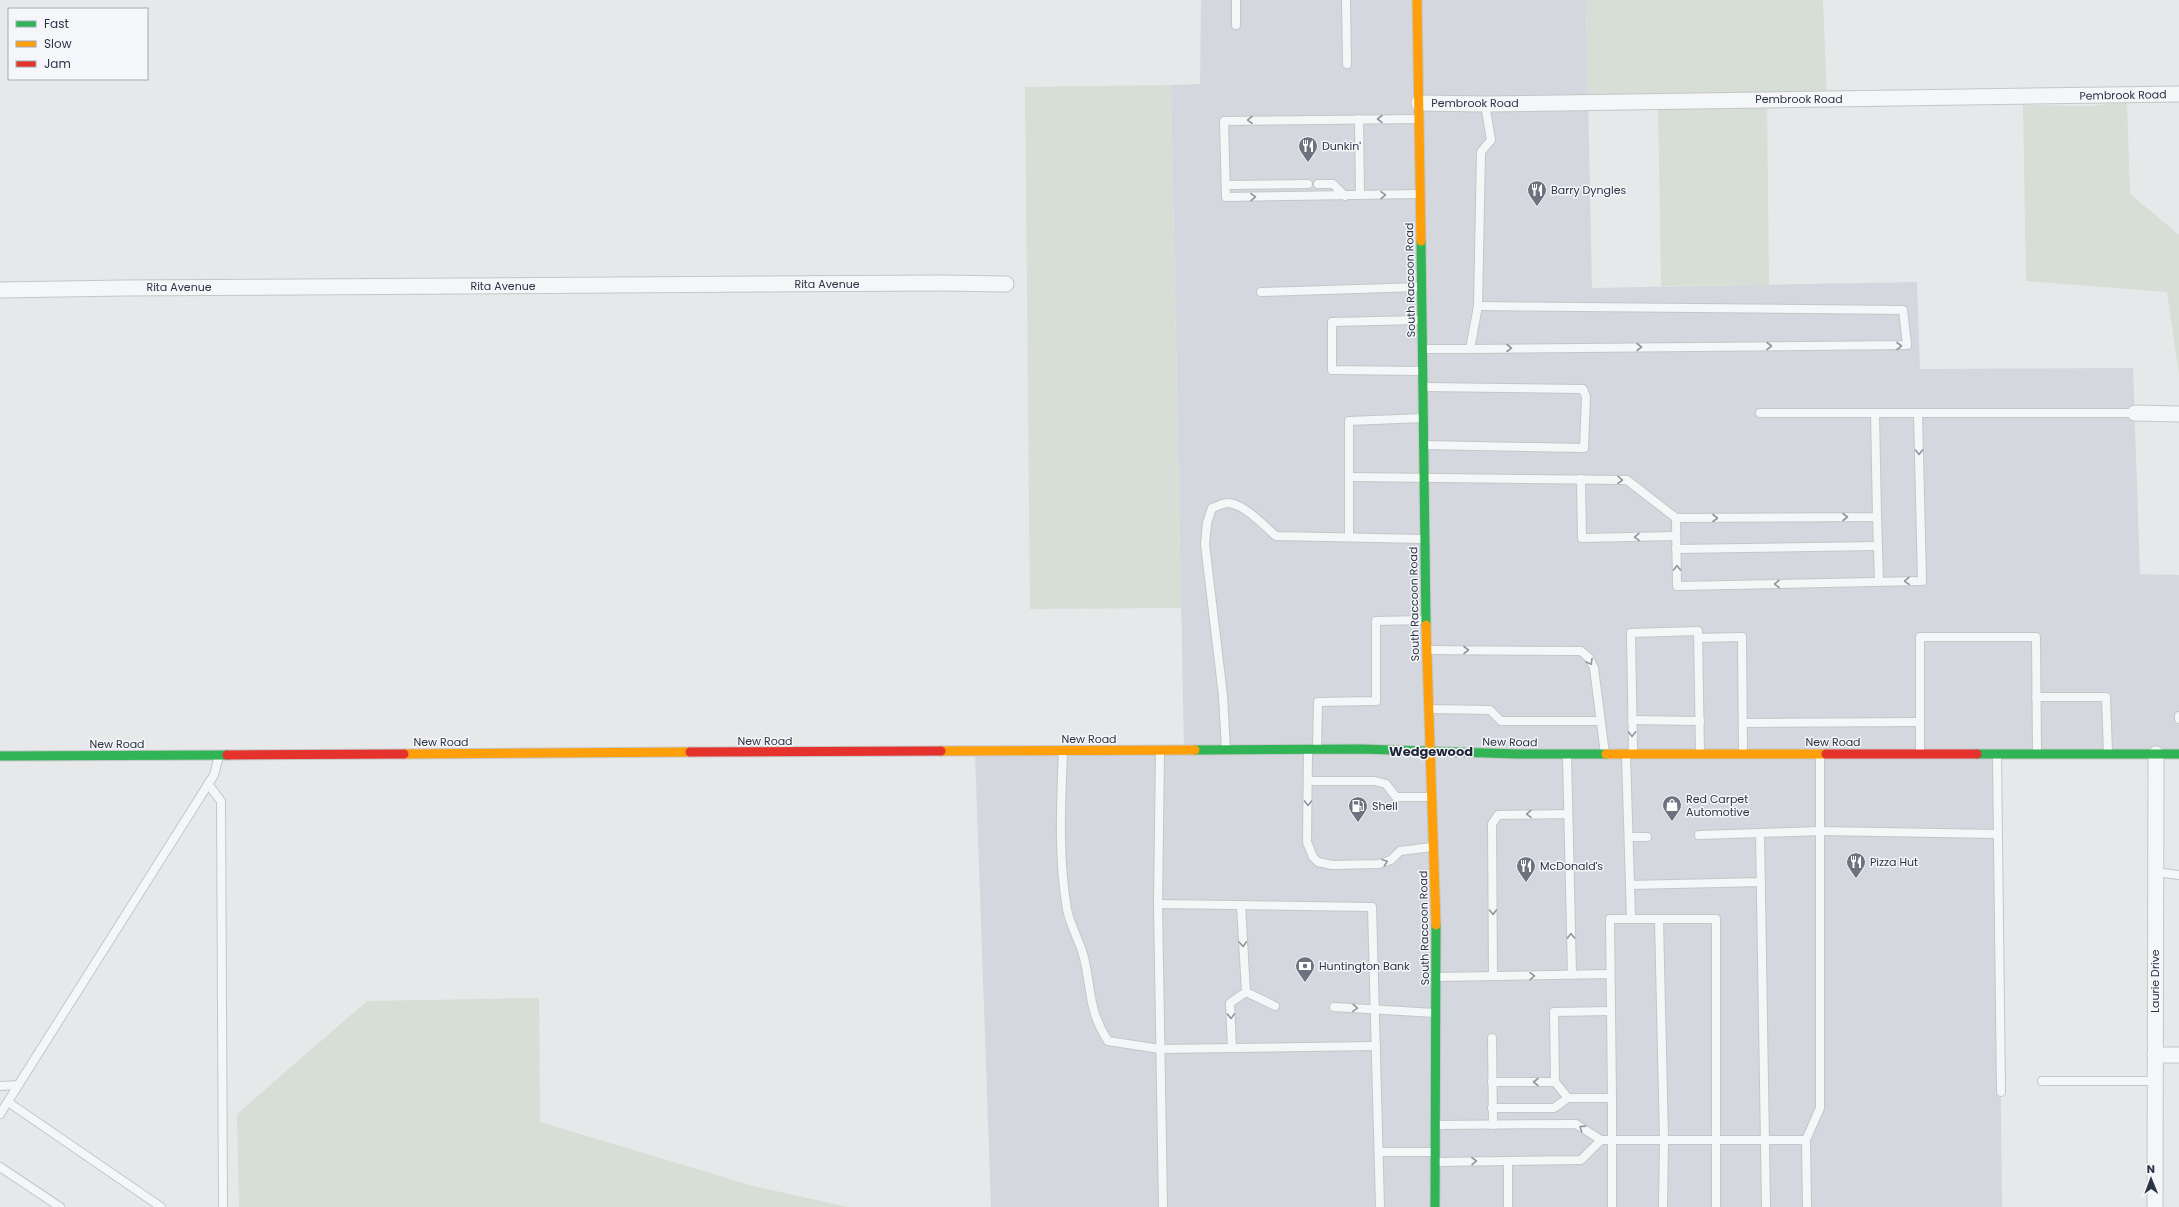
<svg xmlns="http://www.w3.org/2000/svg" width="2179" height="1207" font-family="Poppins,sans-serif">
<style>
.built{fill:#d4d7dd}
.green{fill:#d6ded6}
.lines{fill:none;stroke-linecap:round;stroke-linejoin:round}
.lane-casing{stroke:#c4c6c8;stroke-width:10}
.street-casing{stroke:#c4c6c8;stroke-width:17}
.fast-casing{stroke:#c4c6c8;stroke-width:11}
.slow-casing{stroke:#c4c6c8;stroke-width:11}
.jam-casing{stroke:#c4c6c8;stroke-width:11}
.lane{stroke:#f5f6f7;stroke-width:8}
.street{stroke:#f5f6f7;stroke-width:15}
.fast{stroke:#30b455;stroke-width:9}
.slow{stroke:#ff9f0a;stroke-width:9}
.jam{stroke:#e5322d;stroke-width:9}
.oneway{stroke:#90959e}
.labels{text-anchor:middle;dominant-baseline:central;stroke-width:3;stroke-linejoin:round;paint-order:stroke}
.street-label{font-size:11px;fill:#2b3445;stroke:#f4f6f9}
.poi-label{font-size:11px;fill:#2b3445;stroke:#f4f6f9;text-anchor:start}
.quarter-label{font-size:13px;font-weight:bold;fill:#1d2536;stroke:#f4f6f9}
</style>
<rect width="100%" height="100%" fill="#e6e8ea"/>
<polygon class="built" points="1201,0 1586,0 1592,288 1917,282 1920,369 2133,368 2140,574 2179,575 2179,754 1997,754 2002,1207 991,1207 975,752 1184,750 1171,85 1200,84"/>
<g class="green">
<polygon points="1586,0 1823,0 1827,99 1767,100 1769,285 1661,286 1658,101 1588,102"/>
<polygon points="1171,85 1181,608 1030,609 1025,87"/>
<polygon points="2127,102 2130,194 2179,235 2179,374 2167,292 2026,281 2023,105 2088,106"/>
<polygon points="539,998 540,1122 753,1186 848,1207 239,1207 237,1114 367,1001"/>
</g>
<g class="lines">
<defs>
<g id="lane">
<polyline points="1346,0 1347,64"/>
<polyline points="1236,25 1236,0"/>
<polyline points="1359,119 1360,195"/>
<polyline points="1418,119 1224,121 1226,197 1419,194"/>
<polyline points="1318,184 1333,184 1345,196"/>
<polyline points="1226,185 1308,184"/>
<polyline points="1261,292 1421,287"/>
<polyline points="1421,320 1332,322 1332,370 1422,371"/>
<polyline points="1423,349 1470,349 1478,306 1481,152 1491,140 1485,104"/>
<polyline points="1470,349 1907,345 1903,310 1478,306"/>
<polyline points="1424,387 1583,389 1586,397 1584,448 1424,445"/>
<polyline points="1760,413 2135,413"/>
<polyline points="1349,477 1627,480 1676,518 1877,517 1875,413"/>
<polyline points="1581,479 1582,538 1676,536"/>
<polyline points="1877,517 1879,582"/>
<polyline points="1676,518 1677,586 1922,581 1918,413"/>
<polyline points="1349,537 1349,421 1423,418"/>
<polyline points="1676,549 1878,546"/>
<polyline points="1698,638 1742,637 1743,753"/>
<polyline points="1427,650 1581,651 1589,658 1594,668 1605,754"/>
<polyline points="2036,697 2106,697 2108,753"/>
<polyline points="1429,709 1490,710 1501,721 1600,721"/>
<polyline points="2179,716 2179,719"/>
<polyline points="1632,720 1700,721"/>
<polyline points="1743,723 1920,722"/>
<polyline points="1317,749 1318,702 1376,701 1376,621 1425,620"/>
<path d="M1226 750 1223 696 1205 544 1207 523 1212 508C1216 507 1223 503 1227 503 1244 503 1264 526 1276 536L1424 539"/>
<path d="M1063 751C1061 803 1058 858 1067 909 1070 926 1080 941 1084 958 1092 991 1088 1010 1108 1041L1160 1049 1376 1046"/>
<polyline points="1160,751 1158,904 1163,1207"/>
<polyline points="1308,751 1307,842 1313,857 1318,862 1332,865 1379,864 1391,860 1400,851 1432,847"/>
<polyline points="1633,752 1631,633 1698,631 1700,753"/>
<polyline points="1920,753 1920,637 2036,637 2037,754"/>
<polyline points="1567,755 1572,975"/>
<polyline points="1626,755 1631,918"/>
<polyline points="1820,755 1820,831 1998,834"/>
<polyline points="1997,755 2001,1092"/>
<polyline points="1308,781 1375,781 1386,784 1396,797 1431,797"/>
<polyline points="208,784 221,801 223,1207"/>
<polyline points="1699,835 1760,833"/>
<polyline points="1629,837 1647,837"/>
<polyline points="2156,872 2179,875"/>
<polyline points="1630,885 1761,882"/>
<polyline points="1158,904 1372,907 1380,1207"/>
<polyline points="1241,905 1246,992 1275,1006"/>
<polyline points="1659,919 1664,1140 1663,1207"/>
<polyline points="1493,976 1492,824 1498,815 1568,814"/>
<polyline points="1437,977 1610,974"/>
<polyline points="1334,1007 1435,1013"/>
<polyline points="1492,1038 1493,1125"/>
<polyline points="1232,1048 1230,1003 1246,992"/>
<polyline points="2042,1081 2155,1081"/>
<polyline points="1492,1082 1555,1082 1568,1098"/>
<polyline points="1555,1082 1554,1012 1611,1011"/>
<polyline points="0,1086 18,1085"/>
<polyline points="1612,1098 1612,1207"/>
<polyline points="8,1102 161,1207"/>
<polyline points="1492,1108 1554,1108 1568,1098 1612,1098 1610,919 1716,919 1716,1207"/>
<polyline points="0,1114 214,775 219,756"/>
<polyline points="1435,1125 1576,1124 1601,1140 1581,1160 1436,1162"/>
<polyline points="1601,1140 1806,1140"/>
<polyline points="1379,1152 1434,1152"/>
<polyline points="1508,1161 1508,1207"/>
<polyline points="0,1167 60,1207"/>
<polyline points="1766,1207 1760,833 1820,831 1820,1108 1806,1140 1807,1207"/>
</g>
<g id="street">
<polyline points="1419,103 1485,104 2179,94"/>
<polyline points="0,290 124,288 940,283 1006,284"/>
<polyline points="2135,413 2179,414"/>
<polyline points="2155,1055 2179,1055"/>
<polyline points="2155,1207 2156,754"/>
</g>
<g id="fast">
<polyline points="1421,241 1426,625"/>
<polyline points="1195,750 1362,749 1517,754 1606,754"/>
<polyline points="1977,754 2179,754"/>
<polyline points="0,756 227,755"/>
<polyline points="1435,1207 1436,925"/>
</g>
<g id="slow">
<polyline points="1417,0 1421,241"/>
<polyline points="1426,625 1436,925"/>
<polyline points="941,751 1195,750"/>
<polyline points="404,754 690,752"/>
<polyline points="1606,754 1826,754"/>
</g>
<g id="jam">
<polyline points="690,752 941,751"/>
<polyline points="1826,754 1977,754"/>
<polyline points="227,755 404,754"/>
</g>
</defs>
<use href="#lane" class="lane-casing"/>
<use href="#street" class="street-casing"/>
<use href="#fast" class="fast-casing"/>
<use href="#slow" class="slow-casing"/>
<use href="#jam" class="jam-casing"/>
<use href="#lane" class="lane"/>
<use href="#street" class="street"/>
<use href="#fast" class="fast"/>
<use href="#slow" class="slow"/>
<use href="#jam" class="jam"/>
</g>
<defs><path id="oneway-chevron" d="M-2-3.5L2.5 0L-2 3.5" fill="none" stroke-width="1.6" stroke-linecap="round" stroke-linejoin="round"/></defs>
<g class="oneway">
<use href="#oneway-chevron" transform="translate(1380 119) rotate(-180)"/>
<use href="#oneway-chevron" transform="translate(1250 120) rotate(179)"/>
<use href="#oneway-chevron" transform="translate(1383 195) rotate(-1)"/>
<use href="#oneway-chevron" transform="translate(1253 197) rotate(-1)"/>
<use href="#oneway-chevron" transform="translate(1769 346)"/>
<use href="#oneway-chevron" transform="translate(1899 346)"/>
<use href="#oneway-chevron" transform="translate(1639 347)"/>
<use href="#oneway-chevron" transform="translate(1509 348)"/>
<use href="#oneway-chevron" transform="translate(1919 452) rotate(89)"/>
<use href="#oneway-chevron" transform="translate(1620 480) rotate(1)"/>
<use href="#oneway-chevron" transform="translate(1845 517)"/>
<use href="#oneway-chevron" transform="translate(1715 518)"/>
<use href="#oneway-chevron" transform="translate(1637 537) rotate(179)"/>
<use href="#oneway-chevron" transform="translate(1677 568) rotate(-91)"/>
<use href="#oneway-chevron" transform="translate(1907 581) rotate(179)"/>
<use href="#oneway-chevron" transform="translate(1777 584) rotate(179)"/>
<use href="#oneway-chevron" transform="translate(1466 650)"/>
<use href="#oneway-chevron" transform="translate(1590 662) rotate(60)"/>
<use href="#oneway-chevron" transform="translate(1632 734) rotate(89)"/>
<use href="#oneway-chevron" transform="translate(1308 803) rotate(91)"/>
<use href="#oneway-chevron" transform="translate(1529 814) rotate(179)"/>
<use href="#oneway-chevron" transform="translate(1385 862) rotate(-20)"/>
<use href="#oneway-chevron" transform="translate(1493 912) rotate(89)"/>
<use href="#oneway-chevron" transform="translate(1571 936) rotate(-91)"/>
<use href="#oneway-chevron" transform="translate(1243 944) rotate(87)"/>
<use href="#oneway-chevron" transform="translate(1532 976) rotate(-1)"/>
<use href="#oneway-chevron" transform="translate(1355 1008) rotate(3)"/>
<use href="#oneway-chevron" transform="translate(1231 1016) rotate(88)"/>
<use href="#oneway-chevron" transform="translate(1536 1082) rotate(-180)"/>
<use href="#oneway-chevron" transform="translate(1582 1128) rotate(-147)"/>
<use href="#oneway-chevron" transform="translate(1474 1161) rotate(-1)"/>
</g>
<defs>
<symbol id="restaurant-pin" viewBox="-11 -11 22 30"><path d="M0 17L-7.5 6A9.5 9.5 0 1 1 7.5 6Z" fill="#6c737f" stroke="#f4f6f9"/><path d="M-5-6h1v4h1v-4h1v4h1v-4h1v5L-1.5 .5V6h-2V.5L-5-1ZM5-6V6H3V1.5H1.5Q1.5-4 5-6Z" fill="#fff"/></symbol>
<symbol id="shop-pin" viewBox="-11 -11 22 30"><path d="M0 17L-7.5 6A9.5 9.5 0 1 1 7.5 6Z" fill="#6c737f" stroke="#f4f6f9"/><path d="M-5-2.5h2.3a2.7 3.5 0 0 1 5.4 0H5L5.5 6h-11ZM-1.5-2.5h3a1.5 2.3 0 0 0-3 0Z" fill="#fff"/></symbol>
<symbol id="fuel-pin" viewBox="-11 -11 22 30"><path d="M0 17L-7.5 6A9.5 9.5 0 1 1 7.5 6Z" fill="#6c737f" stroke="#f4f6f9"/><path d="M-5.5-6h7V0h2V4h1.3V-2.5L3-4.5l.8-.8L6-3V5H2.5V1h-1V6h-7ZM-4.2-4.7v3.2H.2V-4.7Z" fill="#fff"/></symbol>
<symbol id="bank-pin" viewBox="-11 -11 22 30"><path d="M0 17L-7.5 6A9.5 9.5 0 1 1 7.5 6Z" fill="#6c737f" stroke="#f4f6f9"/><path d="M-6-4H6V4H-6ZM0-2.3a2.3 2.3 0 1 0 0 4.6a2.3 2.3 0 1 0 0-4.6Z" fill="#fff"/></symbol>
</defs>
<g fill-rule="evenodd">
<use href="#restaurant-pin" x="1297" y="135" width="22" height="30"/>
<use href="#restaurant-pin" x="1526" y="179" width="22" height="30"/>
<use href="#shop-pin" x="1661" y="794" width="22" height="30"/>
<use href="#fuel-pin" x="1347" y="795" width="22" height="30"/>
<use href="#restaurant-pin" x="1845" y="851" width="22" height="30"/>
<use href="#restaurant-pin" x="1515" y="855" width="22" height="30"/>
<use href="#bank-pin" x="1294" y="955" width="22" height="30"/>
</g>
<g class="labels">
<g class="street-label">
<text transform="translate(2123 95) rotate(-1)">Pembrook Road</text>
<text x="1799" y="99">Pembrook Road</text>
<text x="1475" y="103">Pembrook Road</text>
<text transform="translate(1410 280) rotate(-91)">South Raccoon Road</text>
<text x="827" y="284">Rita Avenue</text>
<text x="503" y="286">Rita Avenue</text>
<text x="179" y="287">Rita Avenue</text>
<text transform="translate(1414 604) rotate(-91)">South Raccoon Road</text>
<text x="1089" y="739">New Road</text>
<text x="765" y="741">New Road</text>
<text x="441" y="742">New Road</text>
<text transform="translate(1510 742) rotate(1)">New Road</text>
<text x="1833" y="742">New Road</text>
<text x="117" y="744">New Road</text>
<text transform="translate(1424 928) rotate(-91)">South Raccoon Road</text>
<text transform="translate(2155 981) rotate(-90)">Laurie Drive</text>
</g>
<g class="poi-label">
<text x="1322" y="146">Dunkin'</text>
<text x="1551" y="190">Barry Dyngles</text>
<text x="1686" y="799">Red Carpet<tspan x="1686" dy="13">Automotive</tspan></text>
<text x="1372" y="806">Shell</text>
<text x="1870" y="862">Pizza Hut</text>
<text x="1540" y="866">McDonald's</text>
<text x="1319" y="966">Huntington Bank</text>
</g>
<g class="quarter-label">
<text x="1431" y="751">Wedgewood</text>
</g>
</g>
<rect x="8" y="8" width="140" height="72" fill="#f4f6f9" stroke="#a4a8b1"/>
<rect x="16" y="21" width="20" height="6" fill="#30b455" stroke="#a4a8b1"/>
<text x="44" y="28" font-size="12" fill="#2b3445">Fast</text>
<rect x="16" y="41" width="20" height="6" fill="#ff9f0a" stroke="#a4a8b1"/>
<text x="44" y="48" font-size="12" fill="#2b3445">Slow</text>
<rect x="16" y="61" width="20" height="6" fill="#e5322d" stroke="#a4a8b1"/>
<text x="44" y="68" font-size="12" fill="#2b3445">Jam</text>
<g transform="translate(2151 1179) rotate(359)" stroke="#f4f6f9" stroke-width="3" paint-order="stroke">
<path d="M0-3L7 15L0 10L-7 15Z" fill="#2b3445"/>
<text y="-6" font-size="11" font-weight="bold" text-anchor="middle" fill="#2b3445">N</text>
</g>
</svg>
